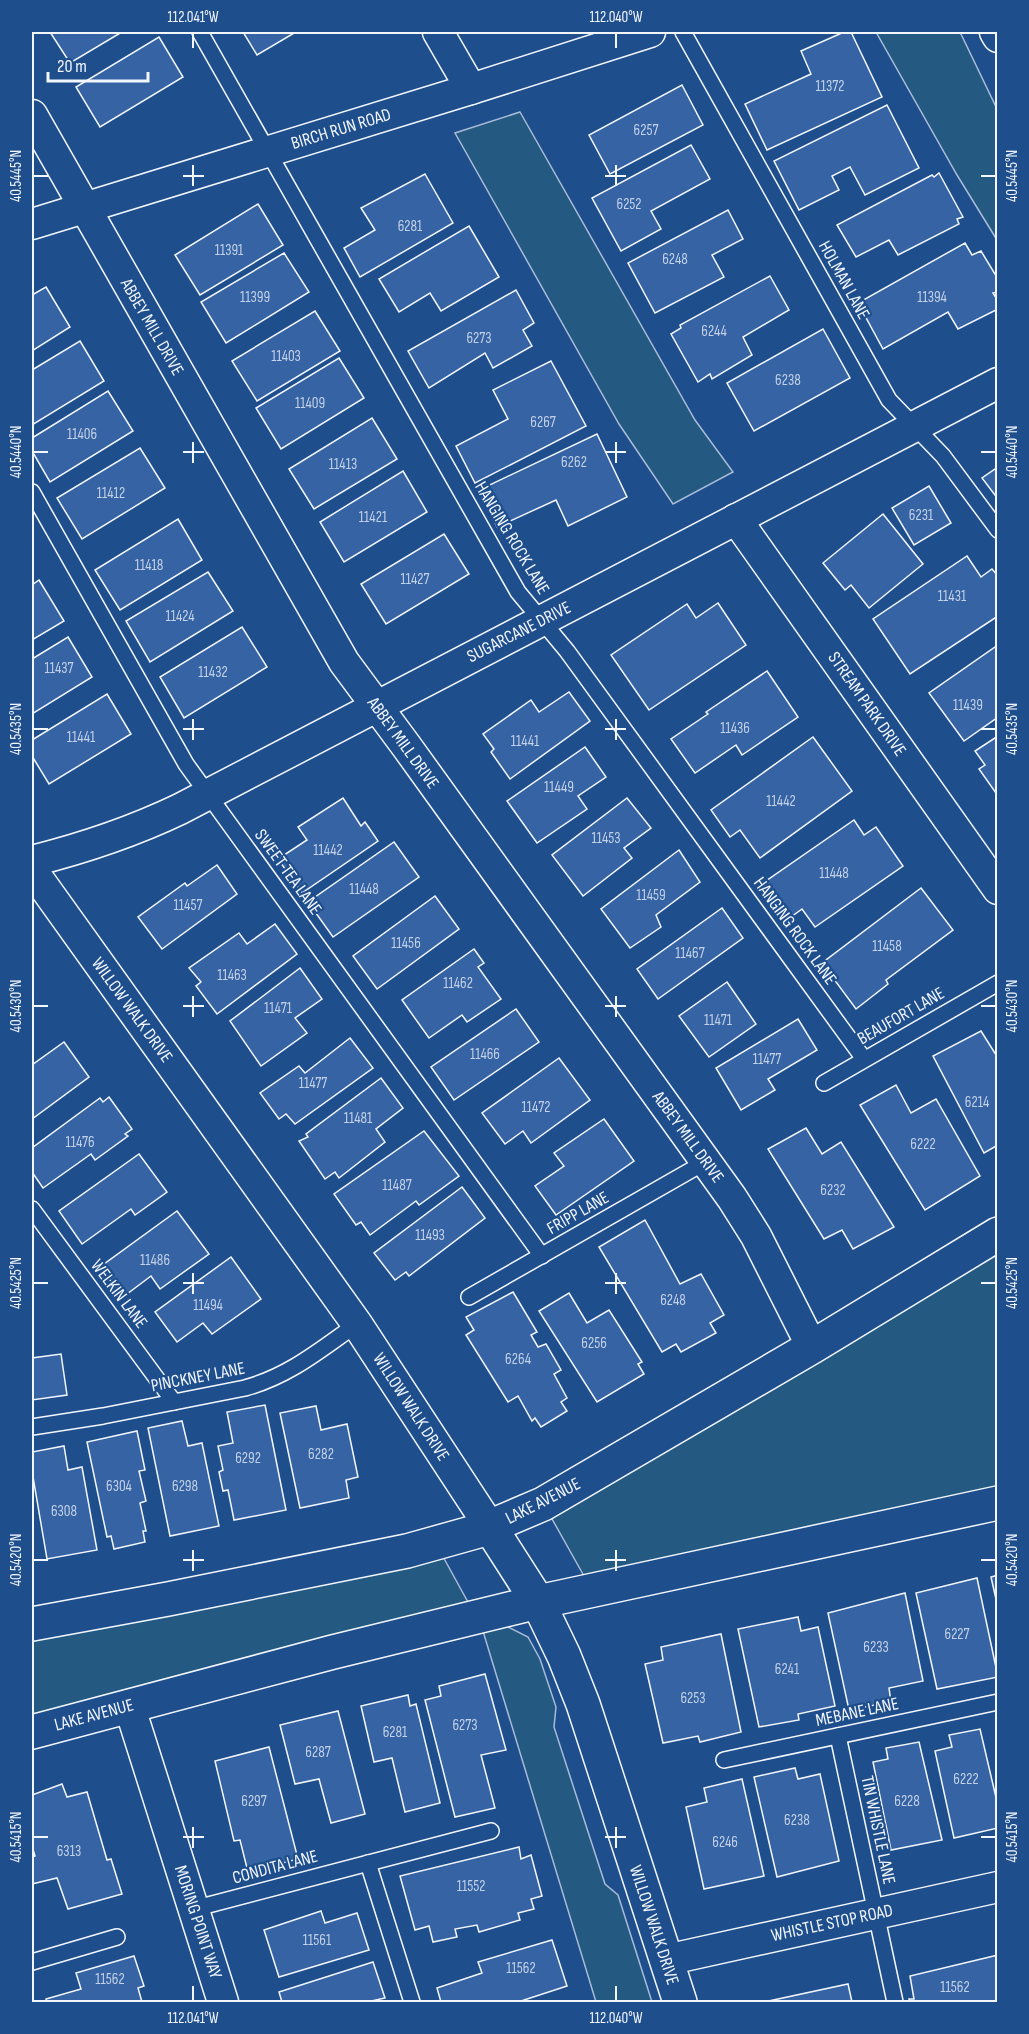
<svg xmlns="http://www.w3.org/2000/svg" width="1029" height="2034" viewBox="0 0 1029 2034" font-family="'Sofia Sans Condensed',sans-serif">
<rect width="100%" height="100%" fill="#1f4e8c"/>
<g fill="#245a82" stroke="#a8bbd7" stroke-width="1.5">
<polygon points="876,32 960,32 997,109 997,240 957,175"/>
<polygon points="520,112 695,420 733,472 673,504 619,424 455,133"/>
<polygon points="997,1246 997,1488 584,1576 547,1510"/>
<polygon points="441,1553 469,1604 152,1683 32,1716 32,1633"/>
<polygon points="508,1627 528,1637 540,1659 556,1707 554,1727 605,1884 618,1895 652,2002 596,2002 482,1628"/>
</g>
<g fill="#3563a3" stroke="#f2f6ff" stroke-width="1.5">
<polygon points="50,32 122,32 70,63"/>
<polygon points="243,32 296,32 257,55"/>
<polygon points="844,32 851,32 882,97 767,150 745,104 811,74 801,51"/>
<polygon points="159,37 183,77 100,127 76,87"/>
<polygon points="682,85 703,125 610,174 589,135"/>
<polygon points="887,105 919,168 865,195 850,167 832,176 839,190 799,210 774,161"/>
<polygon points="691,145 710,179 651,211 661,229 621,251 592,198"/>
<polygon points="939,173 963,217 957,219 959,224 898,255 889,240 856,257 837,225 932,175 934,177"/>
<polygon points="425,174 453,223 360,277 344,248 375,230 361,208"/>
<polygon points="258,204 283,245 200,295 175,255"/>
<polygon points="728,210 743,239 712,255 724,277 655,313 628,263"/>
<polygon points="469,226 499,277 441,311 430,293 399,312 379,279"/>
<polygon points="965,243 972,255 981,251 998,279 998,292 993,293 998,301 998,309 958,329 948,312 883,349 858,303"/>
<polygon points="284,253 309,292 226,343 201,302"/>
<polygon points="770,276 789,310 743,337 752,355 712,379 710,374 698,382 671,334 681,328 680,325"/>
<polygon points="46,287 70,327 32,351 32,295"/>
<polygon points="516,290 534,323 523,330 532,346 493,368 485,353 429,388 408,351"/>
<polygon points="315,311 340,351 257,401 232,361"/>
<polygon points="823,329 850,378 754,431 727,383"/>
<polygon points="80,341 104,381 32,425 32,370"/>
<polygon points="339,358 364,398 281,449 256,408"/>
<polygon points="551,361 586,426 475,483 456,446 508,419 493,390"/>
<polygon points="108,391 133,431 50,482 32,451 32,438"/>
<polygon points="372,418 397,459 314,509 289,469"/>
<polygon points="597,434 627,497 568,526 556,500 497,527 479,490"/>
<polygon points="140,448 165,488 82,539 57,498"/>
<polygon points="998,467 998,499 982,478"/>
<polygon points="403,471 427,512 344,562 320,522"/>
<polygon points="929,486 951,523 914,545 892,508"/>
<polygon points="883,514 923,564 869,608 851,585 845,590 823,563"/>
<polygon points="178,519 202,560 120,610 95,570"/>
<polygon points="444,534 469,574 386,624 361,584"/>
<polygon points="967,556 981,577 992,569 998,576 998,616 910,674 873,619"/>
<polygon points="208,572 233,611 150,662 126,621"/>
<polygon points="39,580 64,621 32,640 32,585"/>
<polygon points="718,603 746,645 649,710 611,655 687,604 696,618"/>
<polygon points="242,627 267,667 184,718 160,677"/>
<polygon points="68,637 92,677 32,714 32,659"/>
<polygon points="998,645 998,717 964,741 929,693"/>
<polygon points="767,671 798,717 742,755 736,745 695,773 671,739 708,714 706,712"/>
<polygon points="569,692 590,721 510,779 491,752 494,749 483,734 531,700 539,712"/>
<polygon points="107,694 131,734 49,784 32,756 32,740"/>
<polygon points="998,736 998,796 979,769 985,765 975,751"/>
<polygon points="813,737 852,791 760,858 740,830 730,837 711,810"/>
<polygon points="585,747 606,777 578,796 587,809 537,843 507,801"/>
<polygon points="343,798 361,826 365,822 378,841 302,893 278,859 307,840 298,827"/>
<polygon points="627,798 651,828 624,848 632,858 583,896 552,855"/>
<polygon points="854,820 864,835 876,827 903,866 815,927 802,909 791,917 766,881"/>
<polygon points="394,842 419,877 333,937 308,902"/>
<polygon points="679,850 700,882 656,915 661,927 630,948 601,909"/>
<polygon points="217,865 237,894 162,949 138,917 185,883 187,886"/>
<polygon points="921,888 953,930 886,980 888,984 856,1009 822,963"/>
<polygon points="435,896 459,929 377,989 353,956"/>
<polygon points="722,908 743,938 658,999 637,969"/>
<polygon points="275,924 297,954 217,1014 196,986 201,982 189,968 239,933 247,944"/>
<polygon points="474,949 484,963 478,967 501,999 467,1022 462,1015 429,1038 402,1000"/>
<polygon points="300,968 322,999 295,1018 307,1033 261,1066 230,1021"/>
<polygon points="727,982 756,1024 709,1057 679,1016"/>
<polygon points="516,1009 539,1042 454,1100 431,1067"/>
<polygon points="798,1019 817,1050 768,1079 775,1090 741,1110 716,1068"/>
<polygon points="981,1031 998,1058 998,1145 984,1153 933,1056"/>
<polygon points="350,1038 373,1068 295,1124 286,1114 279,1119 260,1093 299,1066 305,1073"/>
<polygon points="64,1042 89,1077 32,1119 32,1065"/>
<polygon points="559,1058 590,1100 531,1143 523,1131 505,1144 482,1113"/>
<polygon points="381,1078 403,1108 376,1129 385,1142 339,1178 335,1172 325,1179 299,1141 308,1137 306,1134"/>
<polygon points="896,1085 911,1113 936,1099 980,1176 925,1210 860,1105"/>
<polygon points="109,1097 132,1129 125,1134 128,1136 95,1160 91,1154 43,1188 32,1172 32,1148 100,1098 103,1102"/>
<polygon points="604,1119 634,1161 556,1215 535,1186 564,1166 554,1153"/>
<polygon points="806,1128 822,1154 841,1142 894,1227 853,1249 842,1230 824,1239 768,1149"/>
<polygon points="424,1131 459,1176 419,1205 416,1201 370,1235 361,1222 356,1225 334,1194"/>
<polygon points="139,1154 167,1192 135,1215 131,1209 82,1244 59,1211"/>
<polygon points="462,1187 485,1218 409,1276 406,1272 395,1280 374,1253"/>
<polygon points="177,1211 209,1254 160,1289 151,1276 123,1297 100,1267"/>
<polygon points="645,1220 680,1284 701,1274 724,1315 710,1323 716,1333 681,1352 676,1344 662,1352 599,1247"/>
<polygon points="231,1257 261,1299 212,1334 203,1323 177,1342 155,1312"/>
<polygon points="513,1292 537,1332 531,1335 538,1347 546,1344 561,1370 554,1374 567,1398 561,1402 567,1411 541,1427 535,1418 532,1421 518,1396 508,1402 466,1335 474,1330 466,1317"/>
<polygon points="569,1293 587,1323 609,1310 642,1362 638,1364 644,1374 597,1402 539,1311"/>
<polygon points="61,1354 67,1395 32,1400 32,1358"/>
<polygon points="265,1405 286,1510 234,1520 228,1490 223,1491 219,1472 223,1470 218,1446 233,1443 227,1412"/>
<polygon points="316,1406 321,1430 347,1424 358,1477 346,1480 349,1498 300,1508 280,1413"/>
<polygon points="182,1421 188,1446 202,1443 219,1526 170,1536 148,1428"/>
<polygon points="137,1431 145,1470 139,1471 146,1501 140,1503 146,1531 143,1531 145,1542 114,1549 111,1536 107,1537 87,1442"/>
<polygon points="64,1446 68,1470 82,1467 97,1550 47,1559 32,1471 32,1452"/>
<polygon points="998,1575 998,1608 991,1577"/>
<polygon points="977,1578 998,1677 937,1689 916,1593"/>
<polygon points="905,1593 923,1681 889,1688 891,1702 849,1710 828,1613"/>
<polygon points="798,1617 801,1631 818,1627 835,1706 798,1714 799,1720 759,1727 738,1629"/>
<polygon points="721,1634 741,1732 700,1742 698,1736 663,1743 645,1664 663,1660 661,1647"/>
<polygon points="485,1674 506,1750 481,1755 495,1808 455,1817 425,1700 441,1696 439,1686"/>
<polygon points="408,1695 410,1706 416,1704 440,1803 405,1812 392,1758 374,1762 361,1706"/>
<polygon points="338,1711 365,1814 331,1823 319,1779 295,1784 280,1725"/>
<polygon points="980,1729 998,1806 998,1828 954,1838 935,1751 952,1747 949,1735"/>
<polygon points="919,1742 942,1840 891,1850 873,1762 888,1759 886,1748"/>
<polygon points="269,1747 298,1859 248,1872 240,1840 234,1841 215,1761"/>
<polygon points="795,1768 798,1779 820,1774 839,1861 777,1877 754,1777"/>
<polygon points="742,1779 764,1876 704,1889 686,1807 707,1802 704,1788"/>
<polygon points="62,1784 67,1797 87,1792 107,1860 111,1859 122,1894 68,1909 57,1878 32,1884 32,1857 35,1856 32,1846 32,1795"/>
<polygon points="519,1847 521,1859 531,1855 542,1896 531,1899 534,1909 518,1913 520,1920 479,1932 477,1925 455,1929 457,1937 433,1942 429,1926 415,1930 400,1876"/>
<polygon points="321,1911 325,1923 357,1913 369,1950 279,1977 264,1930"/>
<polygon points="552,1940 567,1986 518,2002 441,2002 437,1988 482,1973 478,1962"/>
<polygon points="998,1955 998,2002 910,2002 909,1999 914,1999 910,1976"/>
<polygon points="134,1956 144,1986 138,1988 142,2002 47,2002 46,1999 81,1989 76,1973"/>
<polygon points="373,1962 385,1998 367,2002 282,2002 279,1992"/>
<polygon points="848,1984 852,2002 866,2002 764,2002"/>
</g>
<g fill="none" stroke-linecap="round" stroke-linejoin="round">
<defs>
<g id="service">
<polyline points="200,32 518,592 567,651 864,1059"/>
<polyline points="683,32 889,400 943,456 998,530"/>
<polyline points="32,492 186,764 542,1256"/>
<polyline points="824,1083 998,983"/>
<polyline points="32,1209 174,1402"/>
<polyline points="469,1297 707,1161"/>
<path d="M32,1427L103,1416L245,1388C289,1376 320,1350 357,1324"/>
<polyline points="838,1736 895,2002"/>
<polyline points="724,1760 998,1702"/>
<polyline points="368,1863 412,2002"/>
<polyline points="193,1909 491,1831"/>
<polyline points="32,1962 117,1937"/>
</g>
<g id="minor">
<polyline points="438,32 471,89"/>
<polyline points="995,32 998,37"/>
<polyline points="32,115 344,662 407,747 732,1198 756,1236 812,1347"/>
<polyline points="32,224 471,89 650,32"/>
<polyline points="736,519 998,889"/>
<path d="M32,861C84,848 132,832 180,809L998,383"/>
<polyline points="32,870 357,1324 490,1527"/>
<polyline points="129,1705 223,2002"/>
<polyline points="666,1960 998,1887"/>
</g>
<g id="tertiary">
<polyline points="490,1527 538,1602 564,1656 583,1704 680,2002"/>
<polyline points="32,1624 168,1599 407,1551 482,1530 543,1504 812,1347 998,1234"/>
<polyline points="32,1732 333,1652 538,1602 998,1503"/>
</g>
</defs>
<use href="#service" stroke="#f2f6ff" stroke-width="18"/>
<use href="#minor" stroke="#f2f6ff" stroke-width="33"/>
<use href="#tertiary" stroke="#f2f6ff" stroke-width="36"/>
<use href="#service" stroke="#1f4e8c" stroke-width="15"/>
<use href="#minor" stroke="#1f4e8c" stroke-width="30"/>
<use href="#tertiary" stroke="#1f4e8c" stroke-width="33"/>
</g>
<path fill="none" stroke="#f2f6ff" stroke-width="2" d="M193,33V48M616,33V48M193,165V186M616,165V186M33,176H48M183,176H204M605,176H626M981,176H996M193,442V463M616,442V463M33,452H48M183,452H204M605,452H626M981,452H996M193,719V740M616,719V740M33,729H48M183,729H204M605,729H626M981,729H996M193,996V1017M616,996V1017M33,1006H48M183,1006H204M605,1006H626M981,1006H996M193,1273V1294M616,1273V1294M33,1283H48M183,1283H204M605,1283H626M981,1283H996M193,1550V1571M616,1550V1571M33,1560H48M183,1560H204M605,1560H626M981,1560H996M193,1827V1848M616,1827V1848M33,1837H48M183,1837H204M605,1837H626M981,1837H996M193,1986V2001M616,1986V2001"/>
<g text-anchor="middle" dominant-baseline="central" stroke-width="4.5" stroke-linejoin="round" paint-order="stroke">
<g font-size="15" fill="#c3d1e8">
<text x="830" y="86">11372</text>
<text x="646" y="130">6257</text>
<text x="629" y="204">6252</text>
<text x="410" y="226">6281</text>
<text x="229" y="250">11391</text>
<text x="675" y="259">6248</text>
<text x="255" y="297">11399</text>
<text x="932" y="297">11394</text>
<text x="714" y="331">6244</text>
<text x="479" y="338">6273</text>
<text x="286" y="356">11403</text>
<text x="788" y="380">6238</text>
<text x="310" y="403">11409</text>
<text x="543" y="422">6267</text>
<text x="82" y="434">11406</text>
<text x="574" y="462">6262</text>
<text x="343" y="464">11413</text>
<text x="111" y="493">11412</text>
<text x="921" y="515">6231</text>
<text x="373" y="517">11421</text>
<text x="149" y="565">11418</text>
<text x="415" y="579">11427</text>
<text x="952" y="596">11431</text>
<text x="180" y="616">11424</text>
<text x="59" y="668">11437</text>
<text x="213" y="672">11432</text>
<text x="968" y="705">11439</text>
<text x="735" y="728">11436</text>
<text x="81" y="737">11441</text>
<text x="525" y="741">11441</text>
<text x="559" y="787">11449</text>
<text x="781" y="801">11442</text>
<text x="606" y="838">11453</text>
<text x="328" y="850">11442</text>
<text x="834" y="873">11448</text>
<text x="364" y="889">11448</text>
<text x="651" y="895">11459</text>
<text x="188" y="905">11457</text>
<text x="406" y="943">11456</text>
<text x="887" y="946">11458</text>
<text x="690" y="953">11467</text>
<text x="232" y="975">11463</text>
<text x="458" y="983">11462</text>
<text x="278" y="1008">11471</text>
<text x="718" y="1020">11471</text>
<text x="485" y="1054">11466</text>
<text x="767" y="1059">11477</text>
<text x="313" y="1083">11477</text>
<text x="977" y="1102">6214</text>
<text x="536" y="1107">11472</text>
<text x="358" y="1118">11481</text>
<text x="80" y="1142">11476</text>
<text x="923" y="1144">6222</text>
<text x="397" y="1185">11487</text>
<text x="833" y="1190">6232</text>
<text x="430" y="1235">11493</text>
<text x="155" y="1260">11486</text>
<text x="673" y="1300">6248</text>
<text x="208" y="1305">11494</text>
<text x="594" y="1343">6256</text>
<text x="518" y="1359">6264</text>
<text x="321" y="1454">6282</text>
<text x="248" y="1458">6292</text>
<text x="119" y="1486">6304</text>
<text x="185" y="1486">6298</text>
<text x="64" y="1511">6308</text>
<text x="957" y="1634">6227</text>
<text x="876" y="1647">6233</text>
<text x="787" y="1669">6241</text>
<text x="693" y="1698">6253</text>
<text x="465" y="1725">6273</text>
<text x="395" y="1732">6281</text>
<text x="318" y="1752">6287</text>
<text x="966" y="1779">6222</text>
<text x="254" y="1801">6297</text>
<text x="907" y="1801">6228</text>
<text x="797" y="1820">6238</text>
<text x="725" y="1842">6246</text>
<text x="69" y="1851">6313</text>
<text x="471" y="1886">11552</text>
<text x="317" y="1940">11561</text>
<text x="521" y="1968">11562</text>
<text x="110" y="1979">11562</text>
<text x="955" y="1987">11562</text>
</g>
<g font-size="18" fill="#f2f6ff" stroke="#1f4e8c">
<text transform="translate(341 129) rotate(-17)">BIRCH RUN ROAD</text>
<text transform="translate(844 280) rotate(61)">HOLMAN LANE</text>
<text transform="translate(152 327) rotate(60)">ABBEY MILL DRIVE</text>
<text transform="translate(512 538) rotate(59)">HANGING ROCK LANE</text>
<text transform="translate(519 632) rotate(-27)">SUGARCANE DRIVE</text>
<text transform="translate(867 704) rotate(55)">STREAM PARK DRIVE</text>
<text transform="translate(403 743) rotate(54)">ABBEY MILL DRIVE</text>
<text transform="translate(288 872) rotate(54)">SWEET TEA LANE</text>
<text transform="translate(795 931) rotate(54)">HANGING ROCK LANE</text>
<text transform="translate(132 1010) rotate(54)">WILLOW WALK DRIVE</text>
<text transform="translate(901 1016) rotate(-30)">BEAUFORT LANE</text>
<text transform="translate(688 1137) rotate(54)">ABBEY MILL DRIVE</text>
<text transform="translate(578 1213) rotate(-30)">FRIPP LANE</text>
<text transform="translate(119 1294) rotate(53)">WELKIN LANE</text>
<text transform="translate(198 1377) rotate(-11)">PINCKNEY LANE</text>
<text transform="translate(411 1407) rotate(57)">WILLOW WALK DRIVE</text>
<text transform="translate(543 1501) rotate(-27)">LAKE AVENUE</text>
<text transform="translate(857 1712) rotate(-12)">MEBANE LANE</text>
<text transform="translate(94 1715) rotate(-15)">LAKE AVENUE</text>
<text transform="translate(878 1830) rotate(78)">TIN WHISTLE LANE</text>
<text transform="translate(275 1867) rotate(-15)">CONDITA LANE</text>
<text transform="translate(198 1922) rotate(72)">MORING POINT WAY</text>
<text transform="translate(832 1923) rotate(-12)">WHISTLE STOP ROAD</text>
<text transform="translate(654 1925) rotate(72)">WILLOW WALK DRIVE</text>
</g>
</g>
<rect width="1029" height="2034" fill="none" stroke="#1f4e8c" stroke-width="66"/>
<path d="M48 72v9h100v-9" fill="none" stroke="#f2f6ff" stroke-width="3"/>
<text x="57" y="72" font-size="18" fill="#f2f6ff" stroke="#1f4e8c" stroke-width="4.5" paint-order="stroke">20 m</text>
<rect x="33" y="33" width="963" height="1968" fill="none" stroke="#f2f6ff" stroke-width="2"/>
<g font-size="15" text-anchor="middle" fill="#f2f6ff">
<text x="193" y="22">112.041°W</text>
<text x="616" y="22">112.040°W</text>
<text transform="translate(16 176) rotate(-90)" y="5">40.5445°N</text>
<text transform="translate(1012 176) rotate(-90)" y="5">40.5445°N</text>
<text transform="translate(16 452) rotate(-90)" y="5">40.5440°N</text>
<text transform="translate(1012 452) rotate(-90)" y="5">40.5440°N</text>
<text transform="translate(16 729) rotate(-90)" y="5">40.5435°N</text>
<text transform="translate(1012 729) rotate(-90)" y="5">40.5435°N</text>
<text transform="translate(16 1006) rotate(-90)" y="5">40.5430°N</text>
<text transform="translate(1012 1006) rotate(-90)" y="5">40.5430°N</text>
<text transform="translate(16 1283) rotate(-90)" y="5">40.5425°N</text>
<text transform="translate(1012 1283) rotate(-90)" y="5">40.5425°N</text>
<text transform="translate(16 1560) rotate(-90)" y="5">40.5420°N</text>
<text transform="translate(1012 1560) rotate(-90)" y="5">40.5420°N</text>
<text transform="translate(16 1837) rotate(-90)" y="5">40.5415°N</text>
<text transform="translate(1012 1837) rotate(-90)" y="5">40.5415°N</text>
<text x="193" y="2023">112.041°W</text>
<text x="616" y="2023">112.040°W</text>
</g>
</svg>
